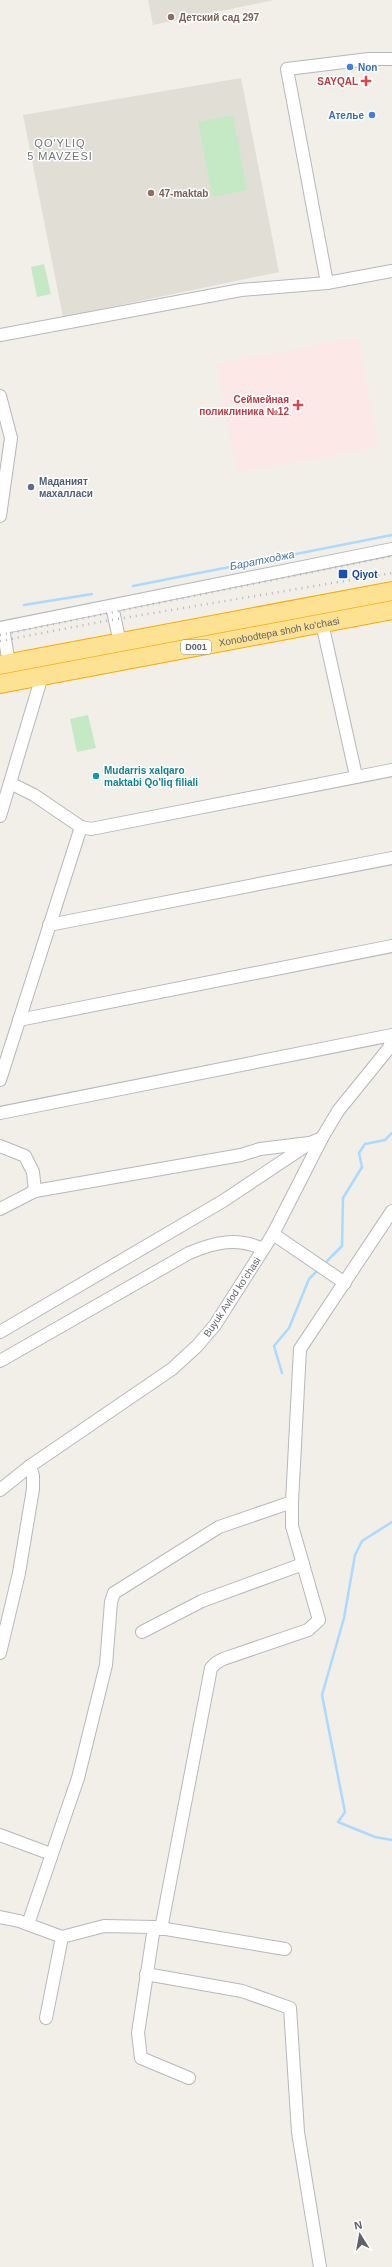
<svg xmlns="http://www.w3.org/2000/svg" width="392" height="2267" viewBox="0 0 392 2267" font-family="Helvetica,sans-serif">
<rect width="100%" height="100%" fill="#f1efe8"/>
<g fill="#e1ded6">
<polygon points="148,0 274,0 153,25"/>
<polygon points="241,78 279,272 63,317 23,115"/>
</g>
<polygon fill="#fce8e6" points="358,338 378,447 237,472 217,364"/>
<g fill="#c5e8c5">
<polygon points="233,115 247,190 212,197 198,122"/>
<polygon points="44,264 51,294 37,297 31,267"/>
<polygon points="88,715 96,748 77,752 70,719"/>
</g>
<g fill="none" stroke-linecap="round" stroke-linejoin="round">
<g stroke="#aadaff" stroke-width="2.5">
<polyline points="133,586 392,535"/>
<polyline points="24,605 92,594"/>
<polyline points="324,1264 342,1246 343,1198 362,1167 359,1153 365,1144 385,1140 392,1133"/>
<polyline points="282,1373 274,1346 289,1328 309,1279 319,1269"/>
<polyline points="392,1522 362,1541 355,1555 344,1618 322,1695 345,1812 338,1822 375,1837 392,1840"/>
</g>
<defs>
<g id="minor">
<polyline points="327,283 287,69 369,59 392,59"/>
<polyline points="0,335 241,290 327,283 392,271"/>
<polyline points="0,396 11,438 0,516"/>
<polyline points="112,606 120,643"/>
<polyline points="322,623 356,776"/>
<polyline points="0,628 392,549"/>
<polyline points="3,628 9,663"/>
<polyline points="10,783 34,795 81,827 91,829 392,770"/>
<polyline points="0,816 42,676"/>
<polyline points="49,925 392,858"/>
<polyline points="19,1020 392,946"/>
<polyline points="0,1080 81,827"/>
<polyline points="0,1113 392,1035"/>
<polyline points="0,1146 25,1156 33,1172 35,1191"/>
<polyline points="0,1209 35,1191 241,1155 260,1149 309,1143"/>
<polyline points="273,1234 345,1283"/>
<polyline points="0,1332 223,1201 310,1143 322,1138"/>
<path d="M0,1361L189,1253C215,1242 237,1237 263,1249"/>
<polyline points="0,1490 30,1466 172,1369 197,1346 215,1325 273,1234 322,1138 338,1111 389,1048 392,1038"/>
<polyline points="142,1632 202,1601 303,1564"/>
<polyline points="0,1653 19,1573 33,1489 33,1476 30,1466"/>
<polyline points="0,1835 51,1854"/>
<polyline points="0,1917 19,1921 62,1937 104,1926 154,1927"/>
<polyline points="28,1924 78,1778 106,1665 111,1602 114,1593 219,1527 292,1502 300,1349 392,1211"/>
<polyline points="161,1929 211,1668 216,1663 223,1659 308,1630 319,1620 292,1526 292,1502"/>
<polyline points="146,1974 242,1991 290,2008 298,2132 320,2267"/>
<polyline points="46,2018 62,1937"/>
<polyline points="189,2078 141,2058 138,2033 154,1927 285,1949"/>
</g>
<g id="highway">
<polyline points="0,665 392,591"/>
<path id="s1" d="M0,684L392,610"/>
</g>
</defs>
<use href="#minor" stroke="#b5b8bc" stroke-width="14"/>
<use href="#highway" stroke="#f9ab00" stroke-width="20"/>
<use href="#minor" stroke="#fff" stroke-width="12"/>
<use href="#highway" stroke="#fde293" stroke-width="18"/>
<g stroke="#b6b7b8" stroke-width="2.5" stroke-dasharray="1 5" stroke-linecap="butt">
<polyline points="0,635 392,556"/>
<polyline points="0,641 100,622 392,573"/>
</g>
</g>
<g fill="#8d6e63" stroke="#fff" stroke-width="1.5">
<circle cx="171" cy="17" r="4"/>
<circle cx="151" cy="193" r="4"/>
</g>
<g fill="#3f7fe0" stroke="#fff" stroke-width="1.5">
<circle cx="350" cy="67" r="4"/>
<circle cx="372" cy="115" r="4"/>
</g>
<g fill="#e0444e" stroke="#fff" stroke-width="1.5">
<path d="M364 75h4v4h4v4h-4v4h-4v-4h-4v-4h4z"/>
<path d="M296 399h4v4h4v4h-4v4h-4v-4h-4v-4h4z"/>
</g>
<circle fill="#5c6f8a" stroke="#fff" stroke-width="1.5" cx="31" cy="487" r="4"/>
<rect fill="#1a4fb4" stroke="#fff" stroke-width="1.5" x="338" y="569" width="10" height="10" rx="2"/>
<circle fill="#0f9aa8" stroke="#fff" stroke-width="1.5" cx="96" cy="776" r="4"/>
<g text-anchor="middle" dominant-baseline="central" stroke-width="3" stroke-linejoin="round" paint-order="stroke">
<rect fill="#fff" stroke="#8f9295" stroke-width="1" x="181" y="640" width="30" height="14" rx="3"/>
<g font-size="9" font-weight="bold" fill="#5f6368">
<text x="196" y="647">D001</text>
</g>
<g font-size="10" font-weight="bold" fill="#785e54" stroke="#fff" text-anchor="start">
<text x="179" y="17">Детский сад 297</text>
<text x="159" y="193">47-maktab</text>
</g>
<g font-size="10" font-weight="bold" fill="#366cbe" stroke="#fff" text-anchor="start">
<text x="358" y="67">Non</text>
<text x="364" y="115" text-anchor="end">Ателье</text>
</g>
<g font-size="10" font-weight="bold" fill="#be3a42" stroke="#fff" text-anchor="end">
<text x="358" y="81">SAYQAL</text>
<text x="289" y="399">Сеймейная<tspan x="289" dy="12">поликлиника №12</tspan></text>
</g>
<g font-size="10" font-weight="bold" fill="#4e5e75" stroke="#fff" text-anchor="start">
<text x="39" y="481">Маданият<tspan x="39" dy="12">махалласи</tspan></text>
</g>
<g font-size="10" font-weight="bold" fill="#164399" stroke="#fff" text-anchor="start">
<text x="352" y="574">Qiyot</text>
</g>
<g font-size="10" fill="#5f6368" stroke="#fff">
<text stroke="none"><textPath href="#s1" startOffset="284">Xonobodtepa shoh ko'chasi</textPath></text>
<text transform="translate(232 1297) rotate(-56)">Buyuk Avlod koʻchasi</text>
</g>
<g font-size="10" font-weight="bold" fill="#0d838f" stroke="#fff" text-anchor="start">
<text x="104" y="770">Mudarris xalqaro<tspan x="104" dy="12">maktabi Qo'liq filiali</tspan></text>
</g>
<g font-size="11" letter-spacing="1" fill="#70757a" stroke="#fff">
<text x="60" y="143">QO'YLIQ<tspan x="60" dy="13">5 MAVZESI</tspan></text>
</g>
<g font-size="11" font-style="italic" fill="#4174aa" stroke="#fff">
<text transform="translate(262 560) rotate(-11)">Баратходжа</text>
</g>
</g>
<g transform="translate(360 2235) rotate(349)" stroke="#ffffff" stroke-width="3" paint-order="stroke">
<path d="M0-3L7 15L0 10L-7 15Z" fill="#5f6368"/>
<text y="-6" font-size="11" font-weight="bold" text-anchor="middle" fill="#5f6368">N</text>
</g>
</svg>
